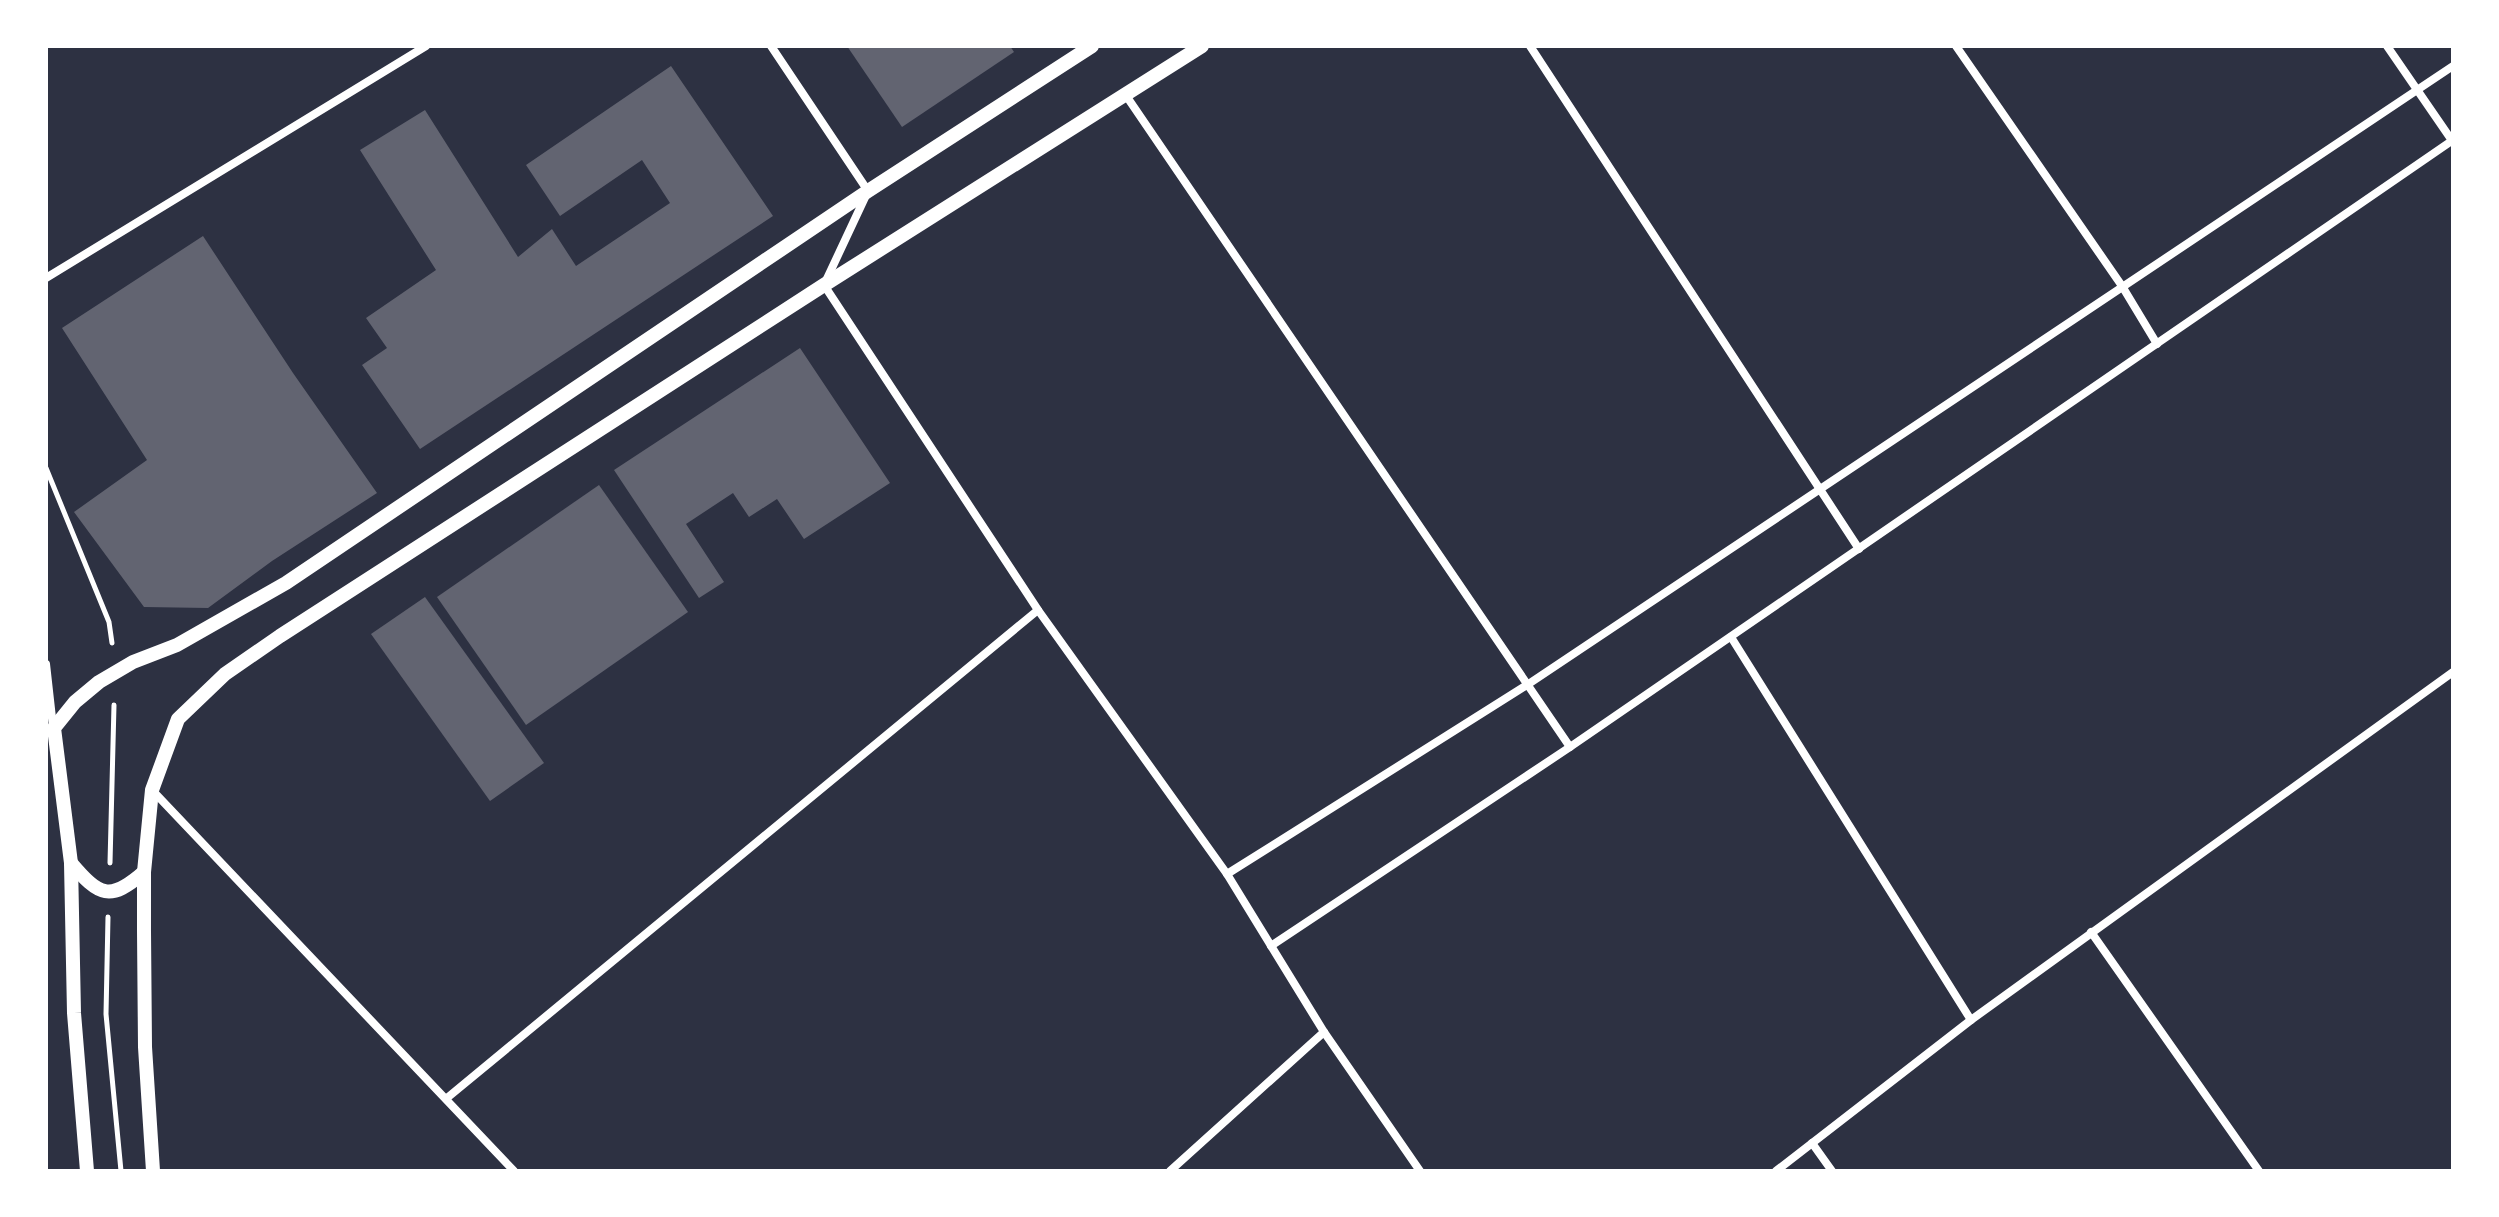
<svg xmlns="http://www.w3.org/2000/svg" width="2499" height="1217" viewBox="0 0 2499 1217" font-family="'Varela Round',sans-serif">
<rect width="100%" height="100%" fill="#2d3142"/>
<g fill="#626471">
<polygon points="847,46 1010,46 1014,52 902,127"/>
<polygon points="671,66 773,216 420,449 362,365 387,348 366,318 436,270 360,150 425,110 518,257 552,229 576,266 670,203 642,160 560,216 526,165"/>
<polygon points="203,236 293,373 377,493 272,561 208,608 144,607 74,512 147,460 62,328"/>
<polygon points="800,348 890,483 804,539 777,499 749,517 733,493 686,524 724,582 699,598 614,470"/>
<polygon points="599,485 688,612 526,725 437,597"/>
<polygon points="425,597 544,763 490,801 371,634"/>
</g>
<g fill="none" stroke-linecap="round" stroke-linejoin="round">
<g stroke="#fff" stroke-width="5">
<polyline points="46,468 109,622 112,643"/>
<polyline points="110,863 114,705"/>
<polyline points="108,917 106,1014 121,1171"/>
</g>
<g stroke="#fff" stroke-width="8">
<polyline points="771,46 868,191 824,285 1038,610 1227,874 1324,1032 1420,1171"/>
<polyline points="1530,46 1859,549"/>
<polyline points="1956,46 2122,286 2157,344"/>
<polyline points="2387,46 2453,142"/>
<polyline points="1125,94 1570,747"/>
<polyline points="46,278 426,46"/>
<polyline points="1731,637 1971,1020"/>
<polyline points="46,664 53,727"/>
<polyline points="152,790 514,1171"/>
<polyline points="1227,874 1527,685 2453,66"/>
<polyline points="2091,932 2259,1171"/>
<polyline points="1271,946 1570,747 2453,140"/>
<polyline points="447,1098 1038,610"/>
<polyline points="1812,1143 1832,1171"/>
<polyline points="1170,1171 1324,1032"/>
<polyline points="1776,1171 1971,1020 2453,672"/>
</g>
<g stroke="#fff" stroke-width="14">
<path d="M71,863C99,896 110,902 144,872"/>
<polyline points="87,1171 74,1013 71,863 54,728 75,702 99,682 133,662 177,645 286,583 868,191 1092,46"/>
<polyline points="153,1171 145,1047 144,931 144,872 152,790 178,719 225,674 280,636 824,285 1202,46"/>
</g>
</g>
<rect width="2499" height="1217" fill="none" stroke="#ffffff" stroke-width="96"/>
</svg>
